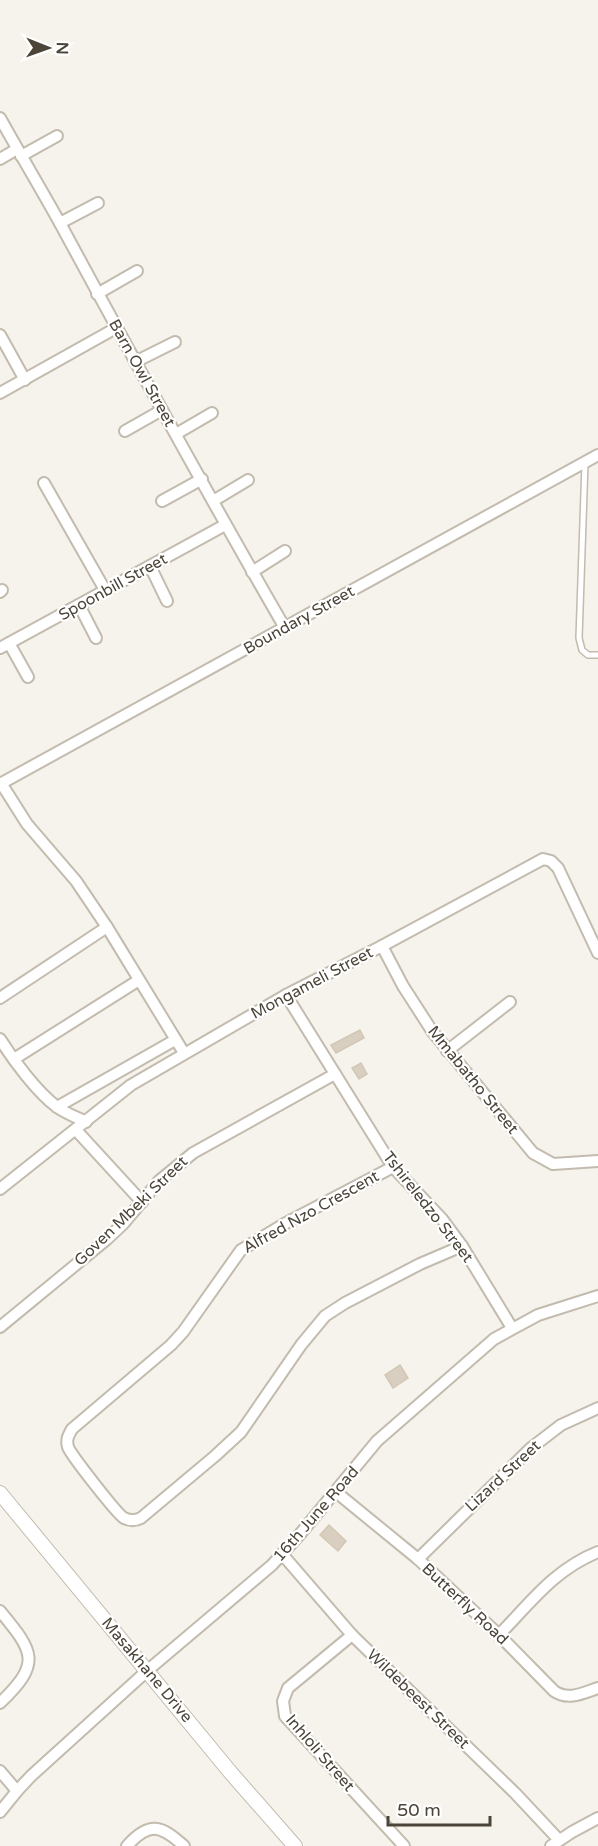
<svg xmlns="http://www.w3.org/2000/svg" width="598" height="1846" viewBox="0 0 598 1846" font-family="'Varela Round',sans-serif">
<rect width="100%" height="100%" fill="#f6f3ec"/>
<g fill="#d8cfc1" stroke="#d3c7b4" stroke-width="1.5">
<polygon points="360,1030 364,1038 336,1053 331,1045"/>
<polygon points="361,1063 367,1074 359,1079 352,1068"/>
<polygon points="400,1365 408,1378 393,1388 385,1375"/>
<polygon points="329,1525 346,1541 338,1551 320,1535"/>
</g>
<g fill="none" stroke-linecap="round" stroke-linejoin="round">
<defs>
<polyline id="service" points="585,463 579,638 582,650 588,655 598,655"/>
<g id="minor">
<path d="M0,118C20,154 41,189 61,225C134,360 208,495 285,628"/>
<polyline points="21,156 57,136"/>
<polyline points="0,159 17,149"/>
<polyline points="60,223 98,203"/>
<polyline points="97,294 137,271"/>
<polyline points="0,335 25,380"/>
<polyline points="135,362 175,342"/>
<polyline points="0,393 116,328"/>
<polyline points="125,431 162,410"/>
<polyline points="176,434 212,413"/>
<polyline points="44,483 105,590"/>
<polyline points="162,501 202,479"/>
<polyline points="213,501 248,480"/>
<polyline points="150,566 167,601"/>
<polyline points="252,572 285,551"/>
<polyline points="0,592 2,590"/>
<polyline points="79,605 96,638"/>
<polyline points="9,643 28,677"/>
<polyline points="0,648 225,525"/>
<polyline points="1,783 27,824 76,881 107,927 184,1053"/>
<polyline points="0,784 598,455"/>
<polyline points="382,946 403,986 432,1031 533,1153 553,1164 598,1161"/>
<polyline points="286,995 393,1167 442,1219 462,1246 512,1328"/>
<polyline points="0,998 107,927"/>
<path d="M0,1039C13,1060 37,1092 57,1107C65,1113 76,1117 86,1122"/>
<polyline points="447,1051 510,1002"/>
<polyline points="14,1059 139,980"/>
<polyline points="57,1107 175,1040"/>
<polyline points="76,1130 142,1202"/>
<path d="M393,1167L286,1223L241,1250L183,1332L171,1345L72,1429C68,1436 66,1440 68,1447C71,1455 117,1514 124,1518C130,1521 135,1521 141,1518L215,1456L241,1432L301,1345L325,1316L345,1303L420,1264L462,1246"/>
<polyline points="0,1189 131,1085 286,995 382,946 543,859 551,861 558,868 598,953"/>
<polyline points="0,1327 107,1239 123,1224 159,1181 193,1153 335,1074"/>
<path d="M336,1492L418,1559L499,1635L554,1691C568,1701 583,1693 598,1688"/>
<polyline points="282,1554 352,1635 515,1793 559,1840"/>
<polyline points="418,1559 531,1448 561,1425 598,1408"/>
<path d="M0,1611C34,1652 42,1663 0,1703"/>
<polyline points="352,1635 288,1688 283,1701 285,1716 404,1846"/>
<path d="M499,1635C531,1602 555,1569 598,1552"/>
<polyline points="0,1771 17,1791"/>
<polyline points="0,1812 17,1791 31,1776 148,1670 272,1565 301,1533 377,1441 494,1339 538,1315 598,1296"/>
<path d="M127,1846C149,1821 161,1825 184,1846"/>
<polyline points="551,1846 572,1832 598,1818"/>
</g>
<polyline id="tertiary" points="0,1493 231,1773 295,1846"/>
</defs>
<use href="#service" stroke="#c2bbae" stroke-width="8"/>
<use href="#minor" stroke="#c2bbae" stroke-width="14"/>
<use href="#tertiary" stroke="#c2bbae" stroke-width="16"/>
<use href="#service" stroke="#fff" stroke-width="5"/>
<use href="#minor" stroke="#fff" stroke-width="10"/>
<use href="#tertiary" stroke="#fff" stroke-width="14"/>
</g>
<g text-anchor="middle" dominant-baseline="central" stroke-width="4.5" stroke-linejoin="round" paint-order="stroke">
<g font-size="16" fill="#4b4439" stroke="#fff">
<text transform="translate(142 373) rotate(61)">Barn Owl Street</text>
<text transform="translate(113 587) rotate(-29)">Spoonbill Street</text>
<text transform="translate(299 620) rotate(-29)">Boundary Street</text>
<text transform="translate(312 983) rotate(-28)">Mongameli Street</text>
<text transform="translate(473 1080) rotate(51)">Mmabatho Street</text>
<text transform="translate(428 1207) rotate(52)">Tshireledzo Street</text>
<text transform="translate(131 1211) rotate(-44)">Goven Mbeki Street</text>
<text transform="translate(311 1212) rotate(-29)">Alfred Nzo Crescent</text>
<text transform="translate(503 1476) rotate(-43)">Lizard Street</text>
<text transform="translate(316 1514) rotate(-49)">16th June Road</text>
<text transform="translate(465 1604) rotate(43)">Butterfly Road</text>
<text transform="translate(147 1670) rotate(50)">Masakhane Drive</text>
<text transform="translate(418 1699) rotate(44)">Wildebeest Street</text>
<text transform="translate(320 1753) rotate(49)">Inhloli Street</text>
</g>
</g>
<g transform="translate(48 48) rotate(91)" stroke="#ffffff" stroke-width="4.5" paint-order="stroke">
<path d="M0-4.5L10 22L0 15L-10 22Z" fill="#4b4439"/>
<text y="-9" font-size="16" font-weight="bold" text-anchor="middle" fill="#4b4439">N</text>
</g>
<path d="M388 1816v9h102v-9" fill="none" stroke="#4b4439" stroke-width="3"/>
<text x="397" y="1816" font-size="18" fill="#4b4439" stroke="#ffffff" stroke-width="4.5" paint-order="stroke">50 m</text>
</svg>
